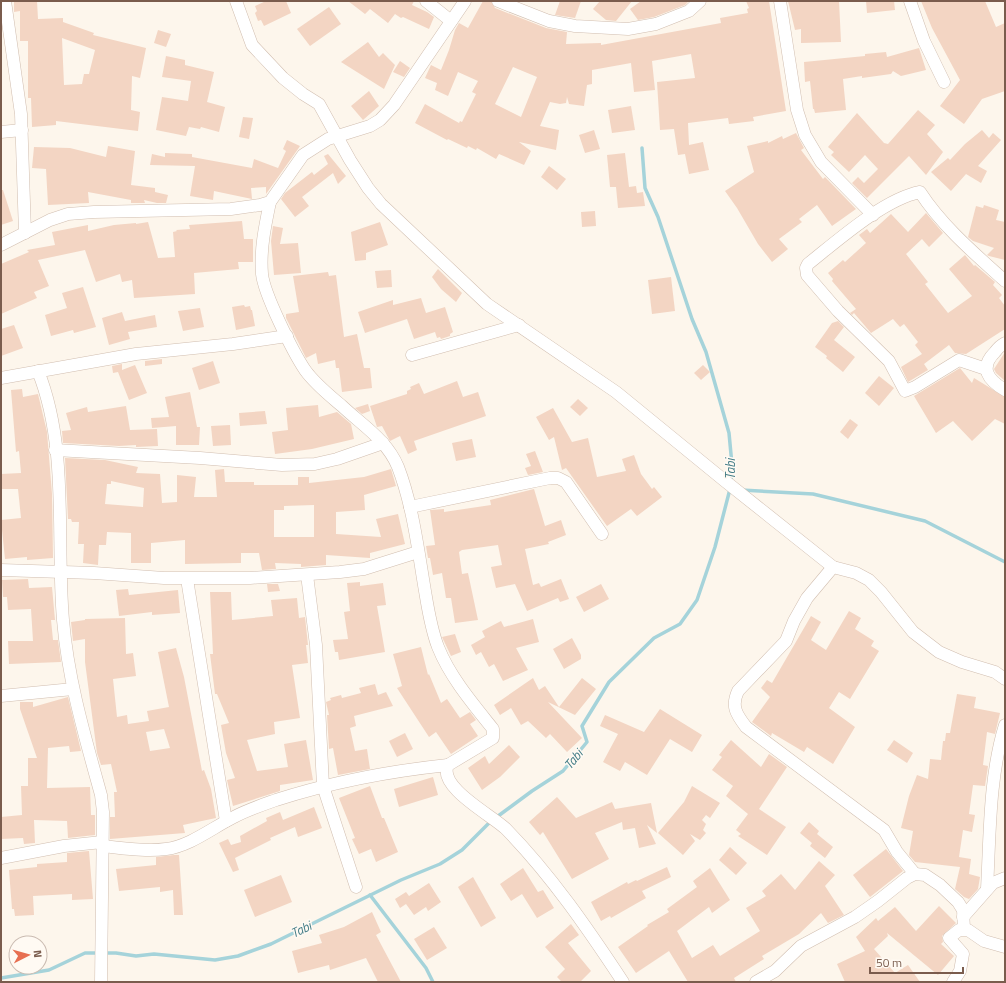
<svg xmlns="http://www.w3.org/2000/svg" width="1006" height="983" viewBox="0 0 1006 983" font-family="'Titillium Web',sans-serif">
<rect width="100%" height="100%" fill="#fdf6ec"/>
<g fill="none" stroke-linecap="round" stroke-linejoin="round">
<g stroke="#a5d3da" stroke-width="3.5">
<polyline points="642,148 645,188 658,217 692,319 706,352 729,433 732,465 731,483"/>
<polyline points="741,490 813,494 925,521 1005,562"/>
<polyline points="370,895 426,968 433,982"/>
<polyline points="1,978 49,970 85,953 116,953 136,956 154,954 215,960 238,956 271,944 401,880 440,864 462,850 490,822 532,791 563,771 587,742 582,726 609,682 654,638 680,624 697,600 715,547 730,489"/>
</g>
</g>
<g fill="#f3d5c3" fill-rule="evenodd">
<path d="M14,1H37L38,19L63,18V22L94,33L93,35L146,48L140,78L132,76L131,110L140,112L138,131L56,121V125L32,127L31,98H28V41H20V11L14,12ZM62,38L95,50L89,74H84L82,84L64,85Z"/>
<polygon points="266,1 286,1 291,13 264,26 261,20 258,21 255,13 257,11 255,6"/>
<polygon points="348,1 414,1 412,5 427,12 434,17 429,29 403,17 401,18 395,14 388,23 370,9 365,14"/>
<path d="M483,1H491L495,8L546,28L567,32L566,44L601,43V45L721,23L720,18L748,13L747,9L749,8L746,1H769L786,111L753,117L754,121L729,124L728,118L688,123L689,145L703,142L709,170L689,174L685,154L678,155L674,129L660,130L657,82L695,78L691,54L652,61L655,90L634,92L631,63L592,70V84L587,85L584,106L569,104L567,97L566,103L560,104L550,102L540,126L559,130L556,150L519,142L531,151L524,165L499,154L496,159L477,148L476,150L468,146L467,148L448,139L447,140L415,123L425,104L459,123L460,121L462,122L476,94L472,92L478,81L458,72L448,96L435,90L437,83L425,78L431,65L441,70L449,50L455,30L459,23L468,28ZM513,67L537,77L521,117L495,104Z"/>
<polygon points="560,1 581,1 575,18 555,15"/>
<polygon points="600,1 632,1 616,21 606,20 593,9"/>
<polygon points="641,1 689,1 685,5 654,17 638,20 630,9"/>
<polygon points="788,1 839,1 841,42 801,43 801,29 795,30"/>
<polygon points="866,1 894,1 895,10 867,13"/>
<polygon points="921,1 985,1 996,27 1005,23 1005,91 982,99 964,124 940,106 960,80 932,28"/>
<polygon points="329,7 341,24 310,46 297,29"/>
<polygon points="158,30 171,34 166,47 154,43"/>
<polygon points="368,42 379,57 383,53 395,65 384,89 341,62"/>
<polygon points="919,48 926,70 901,76 893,71 891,74 862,78 862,76 843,79 846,110 815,113 814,109 813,109 810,81 805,82 804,62 865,56 865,54 886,52 887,57"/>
<polygon points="166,56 185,60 185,65 214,72 207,102 225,107 219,132 201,127 200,129 189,127 186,136 156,130 162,97 188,101 191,81 162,77"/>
<polygon points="400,61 410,68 404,77 393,72"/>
<polygon points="369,91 379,106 363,120 351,106"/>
<polygon points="631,106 635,130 612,133 608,110"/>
<polygon points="918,110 935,125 927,134 943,152 926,175 909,156 867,198 852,183 858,177 864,183 878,169 865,155 849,172 831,155 834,152 828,147 857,113 884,143 888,144"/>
<polygon points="243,117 253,118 249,139 239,137"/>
<polygon points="594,130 600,149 585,153 579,135"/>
<polygon points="982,130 989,138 993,133 1001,140 978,166 987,171 981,183 966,174 951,191 931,172 948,158 950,160 965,144"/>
<polygon points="796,133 804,148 801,150 823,179 825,177 856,209 832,226 817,205 799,219 802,222 779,239 788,249 772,262 758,244 737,208 725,191 754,172 747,146 768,141 768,143 782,136 783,139"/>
<polygon points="287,140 300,146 298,149 266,194 266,187 251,188 252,199 214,191 213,200 190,196 195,166 150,165 152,154 165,157 165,153 192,154 192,157 252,168 254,159 278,168 286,151 283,149"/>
<polygon points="108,146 135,151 131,185 155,188 155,192 168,195 166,203 157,203 144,200 145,203 131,203 131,200 88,192 89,203 48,205 46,169 32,168 34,147 70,148 106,157"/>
<polygon points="625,153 629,187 636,186 637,193 643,192 645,206 618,208 616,187 610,187 607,155"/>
<polygon points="328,154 346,176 338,184 333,173 302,197 309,206 295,217 281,199 285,193 312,172 314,175 328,164 324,156"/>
<polygon points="549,166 566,179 557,190 541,177"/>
<polygon points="1,190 3,190 13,221 1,225"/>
<polygon points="984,205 999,210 996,220 1005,222 1005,260 989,256 987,255 994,248 973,241 968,237 976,206 983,208"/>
<polygon points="595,211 596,226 582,227 581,212"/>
<polygon points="926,213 943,233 929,247 922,239 906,254 928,282 925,284 948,313 972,296 949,269 965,255 974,266 975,265 995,282 993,285 1002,295 999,298 1005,306 1005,329 966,354 955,353 949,345 924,364 928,370 908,382 901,367 922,354 915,345 918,342 904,324 900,327 893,319 871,333 854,313 852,315 850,313 856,309 832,281 833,279 828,273 843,260 845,262 866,243 859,235 867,229 870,233 891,214 908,232"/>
<polygon points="242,221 244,239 253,239 253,262 238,262 239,269 194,273 195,294 134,298 132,280 122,282 120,274 96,282 85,250 38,260 49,286 34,292 37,298 1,314 1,264 29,252 27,250 55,245 52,232 88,225 88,231 114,225 136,223 136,224 148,222 158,258 175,257 173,232 177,231 176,230 190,229 189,225"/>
<polygon points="380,222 388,245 366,253 366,260 355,261 351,232"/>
<polygon points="273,226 283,228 280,244 298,243 301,273 274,275 271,241"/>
<polygon points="438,269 462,293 456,302 441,289 432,277"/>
<polygon points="391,270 392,287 377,288 375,271"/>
<polygon points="328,272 329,276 336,275 344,337 357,334 364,368 370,368 372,388 342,392 339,368 336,368 335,360 318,364 316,353 306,358 286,318 286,314 299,312 293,276"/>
<polygon points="671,277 675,311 652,314 648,280"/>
<polygon points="83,287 96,327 74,333 73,330 51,336 45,315 67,308 62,293"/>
<polygon points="421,298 426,313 445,307 453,332 450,334 450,336 441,339 440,337 437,338 435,332 414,339 407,319 365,333 358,312 393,300 393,305"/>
<polygon points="244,305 245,307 250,306 251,310 252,310 255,326 236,330 232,307"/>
<polygon points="200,308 204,327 183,331 178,311"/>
<polygon points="122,312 125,321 155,315 157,327 128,332 130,339 109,345 102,318"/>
<polygon points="838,321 844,327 834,340 855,357 843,372 826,358 827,356 815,347 832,323"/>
<polygon points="14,325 23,348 1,356 1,329"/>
<polygon points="1005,352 1005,381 996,373 994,369"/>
<polygon points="162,359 162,364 145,366 145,361"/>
<polygon points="213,361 220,383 199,390 192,368"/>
<polygon points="122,364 122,370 135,365 147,393 129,400 118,372 113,373 112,366"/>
<polygon points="703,365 710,372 701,380 694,373"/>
<polygon points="960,368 972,383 974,378 1005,397 1005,424 995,419 972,441 953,421 936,433 914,396"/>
<polygon points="879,376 894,388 879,406 865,393"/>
<polygon points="457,381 463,397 478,392 486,416 414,441 417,450 408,454 400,436 390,441 382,426 377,427 370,406 407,394 407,391 411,389 410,387 419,383 424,394"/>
<polygon points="22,389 23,397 38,394 47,432 52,494 53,558 27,560 27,557 5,559 1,520 21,518 18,489 1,489 1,474 21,473 19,451 16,452 11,390"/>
<polygon points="190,392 197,427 200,427 199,445 176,445 176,426 152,428 151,418 169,417 165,397"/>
<polygon points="578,399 588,408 580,416 570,407"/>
<polygon points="368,404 370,411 362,414 355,408"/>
<polygon points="318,405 319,417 337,412 351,424 354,439 312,449 275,454 272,432 288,430 286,408"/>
<polygon points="126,406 130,430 157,429 158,446 136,447 136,445 119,446 63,443 62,431 71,430 66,413 87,407 88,412"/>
<polygon points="553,408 572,442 588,438 597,477 626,471 622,459 634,455 641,474 652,489 654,487 662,497 637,516 631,509 607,526 566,468 562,470 554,437 549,440 536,417"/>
<polygon points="265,411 267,424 240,426 239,413"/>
<polygon points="850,419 858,425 848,439 840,432"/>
<polygon points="230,425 231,445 213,446 211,426"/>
<polygon points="472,439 476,457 456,461 452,443"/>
<polygon points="535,451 543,472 528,475 525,468 531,466 526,454"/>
<path d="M65,458L105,460L138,467L136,473L160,474L162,503L177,502V475L196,477L194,497H217L215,470L224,469L225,482H254V485H298V477H309V483L364,477L391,469L396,486L364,495L365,510L336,512V534L381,537L376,519L398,514L405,544L370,553V558L326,555V565L301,567V564L275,563L276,569L262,570L259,553H241V563L185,564V540L151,543V563H131V533L107,532L106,545H99L98,565L83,563L84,544H78L79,522H72L71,519H68ZM111,481L144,488L143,507L105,504L107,484H111ZM314,505V537H274V510H284V506Z"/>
<polygon points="534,489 545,526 561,520 566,535 548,542 549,544 525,549 533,585 539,583 541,587 561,579 569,599 560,602 558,598 527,611 515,584 496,588 491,567 502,565 498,545 462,550 459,552 462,574 468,573 478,620 455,623 451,598 446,598 442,573 433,575 430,558 428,558 426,546 435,545 430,510 444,509 444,512 491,505 490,500"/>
<polygon points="28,579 29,588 52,587 55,620 51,620 53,640 58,640 61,662 9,664 8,641 33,641 31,609 8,610 7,597 3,597 2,580"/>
<polygon points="360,582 360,586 383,583 386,605 377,606 385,652 339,660 338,652 335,652 333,640 348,639 344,612 350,611 347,583"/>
<polygon points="267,584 278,584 280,591 268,592"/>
<polygon points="601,584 609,599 584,612 576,597"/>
<polygon points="128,589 129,595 178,590 180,613 152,615 152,612 119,616 116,590"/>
<polygon points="210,592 231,592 232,620 273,616 271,600 297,598 299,618 305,617 308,645 306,645 308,663 292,665 300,718 274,722 275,734 247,740 257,771 288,767 284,744 306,740 313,780 280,785 280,791 233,806 227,780 235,778 226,753 221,725 229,723 217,694 215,694 210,654 213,654"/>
<polygon points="849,611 861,618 855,629 874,641 871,646 879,651 850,699 839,692 829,708 855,727 833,764 807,747 804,752 772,733 771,736 752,722 770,697 761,688 767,680 772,683 811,616 821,622 811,640 826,650"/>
<path d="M125,618L126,654L133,653L136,676L113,679L117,717L127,715L128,724L149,721L147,711L169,707L158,652L176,648L184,677L202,771L204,770L211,789L216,818L183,825L185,833L110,839V817H115L114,792H117L111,764L101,765L97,753L85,662V639L73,641L71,622L85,620V619ZM164,729L170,748L150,751L146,732Z"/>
<polygon points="533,619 539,642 516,648 528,670 503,681 494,664 489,667 481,652 476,655 471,645 485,637 482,631 501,621 504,627"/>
<polygon points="455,634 461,652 451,656 442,637"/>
<polygon points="572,638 581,655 581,659 564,669 553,649"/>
<polygon points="421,647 428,675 429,674 441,703 447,699 460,718 470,712 476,720 470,724 478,736 451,754 436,732 429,737 397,688 402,686 393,654"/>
<polygon points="533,678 539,690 545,686 559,707 582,678 596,689 575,715 548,702 582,738 567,752 550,734 546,738 528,721 521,725 511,708 500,715 494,705"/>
<polygon points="375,684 378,695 386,692 393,706 354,716 356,726 350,728 355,751 367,749 370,769 338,775 333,748 329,749 327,715 329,715 326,702 331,700 330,698 341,695 342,698 361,693 359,688"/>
<polygon points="957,694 976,697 974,708 1000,713 995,734 987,732 983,765 988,766 985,786 973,785 969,814 975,815 972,832 963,830 959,857 971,859 969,874 980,877 978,889 969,899 964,897 955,889 960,867 915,862 909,855 913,831 901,828 909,796 917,775 928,779 930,759 941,760 943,741 945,741 946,733 950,733"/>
<polygon points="68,697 81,751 70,752 69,746 48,748 47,788 90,787 91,815 95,815 95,835 68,838 67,821 34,820 35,843 24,844 23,838 1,839 1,817 22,815 21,786 28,786 28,758 37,758 20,709 20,702 33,702 33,707"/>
<polygon points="660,709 702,735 692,752 670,739 647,775 625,762 620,771 603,762 618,734 600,726 605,715 644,732"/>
<polygon points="405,733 413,749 397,757 389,741"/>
<polygon points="731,740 761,767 769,754 787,767 759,809 786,827 767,855 738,836 741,834 736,830 748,814 726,796 733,786 712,770 722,757 719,755"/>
<polygon points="894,740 913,753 907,763 887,750"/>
<polygon points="509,745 520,757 500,777 482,790 468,768 485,756 489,764"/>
<polygon points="433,777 438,795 399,807 394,789"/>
<polygon points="370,786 382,818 384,818 398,852 376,862 371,849 359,854 352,839 355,838 339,798"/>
<polygon points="692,786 720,803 710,818 706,815 702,820 706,824 703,830 706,833 700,840 690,834 695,841 683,855 658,833 684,802"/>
<polygon points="557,797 576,818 612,802 615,809 651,803 657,833 647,825 656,844 639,848 635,828 623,830 622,822 595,833 609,859 572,879 543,832 540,835 529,822"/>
<polygon points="314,807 322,828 298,837 295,827 270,838 271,840 235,858 239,870 233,872 219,843 228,839 231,845 241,842 240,836 267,821 266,818 280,812 283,820"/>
<polygon points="809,822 819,831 817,834 833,847 825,858 810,846 812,843 800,833"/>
<polygon points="730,847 747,863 736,875 719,860"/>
<polygon points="886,849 903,871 870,897 853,875"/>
<polygon points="89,851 93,899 72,900 72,894 33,896 34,915 15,916 14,909 12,909 9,870 37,867 37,864 67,862 67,853"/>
<polygon points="174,855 179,855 183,915 174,915 173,890 160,892 160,887 119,891 116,869 156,865 156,857"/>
<polygon points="819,861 835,875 825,886 844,915 828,923 821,913 799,934 762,956 764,959 734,978 736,982 688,982 669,951 636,973 618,947 648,926 647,925 669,912 667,909 697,887 693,881 710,868 730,900 712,913 709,907 677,931 692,958 713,945 720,956 760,931 746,908 766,896 762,891 781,874 795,890"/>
<polygon points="667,867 671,877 642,891 646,898 611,918 610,916 601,921 591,902 627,882 628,884 636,880 637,881"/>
<polygon points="523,868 538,892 543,890 554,908 537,918 522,894 511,901 500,884"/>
<polygon points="281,875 292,902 255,917 244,890"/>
<polygon points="473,877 496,918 481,927 458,887"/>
<polygon points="429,883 441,902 428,911 426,907 414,915 406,904 400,908 395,899 406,892 409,896"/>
<polygon points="939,906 956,923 942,936 943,942 941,944 954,956 938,975 887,933 888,936 874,949 895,973 908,965 920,982 845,982 837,964 865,951 856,937 876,918 878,921 895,907 916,931"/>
<polygon points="372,912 381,932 376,935 401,982 378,982 366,958 330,970 329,965 298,973 292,951 322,943 319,935 344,927"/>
<polygon points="571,924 579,935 568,943 591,971 580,982 562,982 557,977 565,969 545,947"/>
<polygon points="434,927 447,948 427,960 414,939"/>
</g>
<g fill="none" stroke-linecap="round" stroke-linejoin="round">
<defs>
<g id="minor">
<polyline points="5,1 21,114 25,233"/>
<polyline points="236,1 252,45 283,78 303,94 319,104 350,160 368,188 381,204 487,304 616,392 725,481 833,567 856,573 869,580 881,592 913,632 939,652 962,662 995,672 1005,679"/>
<polyline points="426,1 451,21"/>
<polyline points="498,1 549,21 575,26 628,29 656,24 689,11 700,1"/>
<polyline points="780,1 797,110 805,135 821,162 873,215"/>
<polyline points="910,1 924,41 944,82"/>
<polyline points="1,132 22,130"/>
<path d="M270,202C265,226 260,249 262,274C264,294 293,352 305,370C315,384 329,395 342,406C362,425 387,440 398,467C413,506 418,550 425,591C428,609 431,629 438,647C450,677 473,704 493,729V738L448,765C437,787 493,816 506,829C551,875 588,929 623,982"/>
<polyline points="1,245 50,220 68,214 94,212 231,209 260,205 270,202 303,155 328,139 370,126 380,120 394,105 465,1"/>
<path d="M1005,343C1001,345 998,348 995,352C979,368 988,380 1005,390"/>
<polyline points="412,355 519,325"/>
<path d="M986,369L959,360L915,387L905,391L889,361L838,311L807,275L806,268L808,264C837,241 884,199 920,192C942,226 975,254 1005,281"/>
<path d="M38,371C69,448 56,539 63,620C68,680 85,737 101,795L103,812L101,982"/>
<polyline points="1,378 136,354 233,344 287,336"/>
<polyline points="55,450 200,458 282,465 315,464 337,459 383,443"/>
<polyline points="410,507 550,478 558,478 566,482 602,534"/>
<path d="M833,567L807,598L794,621L786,641L738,691C731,706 736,714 746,727L884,830L897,852L915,874"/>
<polyline points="1,570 94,573 164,578 250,578 340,572 364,569 418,552"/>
<polyline points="307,575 316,645 323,786 356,887"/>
<polyline points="187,579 226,821"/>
<polyline points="1,696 73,689"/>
<path d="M102,846C123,848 145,852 166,849C190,846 212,828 234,817C247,810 262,805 276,800C332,782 390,771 448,765"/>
<polyline points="1,858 64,846 102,842"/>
<path d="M987,889C990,834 989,777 1005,725"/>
<polyline points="963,917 993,883 1005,878"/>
<polyline points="756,982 775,971 801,946 855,917 878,901 907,878 915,874 925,875 940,885 958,902 963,910 964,929"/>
<polyline points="953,982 960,971 963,954 949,938 959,930 968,930 984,941 1005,947"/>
</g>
</defs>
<use href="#minor" stroke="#d1beb0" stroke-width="13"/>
<use href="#minor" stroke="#fff" stroke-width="12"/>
</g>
<g text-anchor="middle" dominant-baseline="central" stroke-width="3" stroke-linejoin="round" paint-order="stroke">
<g font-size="13" font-style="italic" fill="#437c86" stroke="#fffaf3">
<text transform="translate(730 469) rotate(-90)">Tabi</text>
<text transform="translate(573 759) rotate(-50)">Tabi</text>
<text transform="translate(301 929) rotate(-26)">Tabi</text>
</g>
</g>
<rect width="1006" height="983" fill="none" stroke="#7a5c4d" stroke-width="4"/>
<g transform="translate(28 955) rotate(84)"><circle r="19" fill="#fffaf3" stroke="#cabbb1"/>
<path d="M0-3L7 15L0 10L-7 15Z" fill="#e76f51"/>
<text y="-6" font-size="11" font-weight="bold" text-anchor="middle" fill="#7a5c4d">N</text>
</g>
<path d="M870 967v6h93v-6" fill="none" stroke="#7a5c4d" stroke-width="2"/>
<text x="876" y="967" font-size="12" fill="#7a5c4d" stroke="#fffaf3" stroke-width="3" paint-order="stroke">50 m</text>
</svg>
